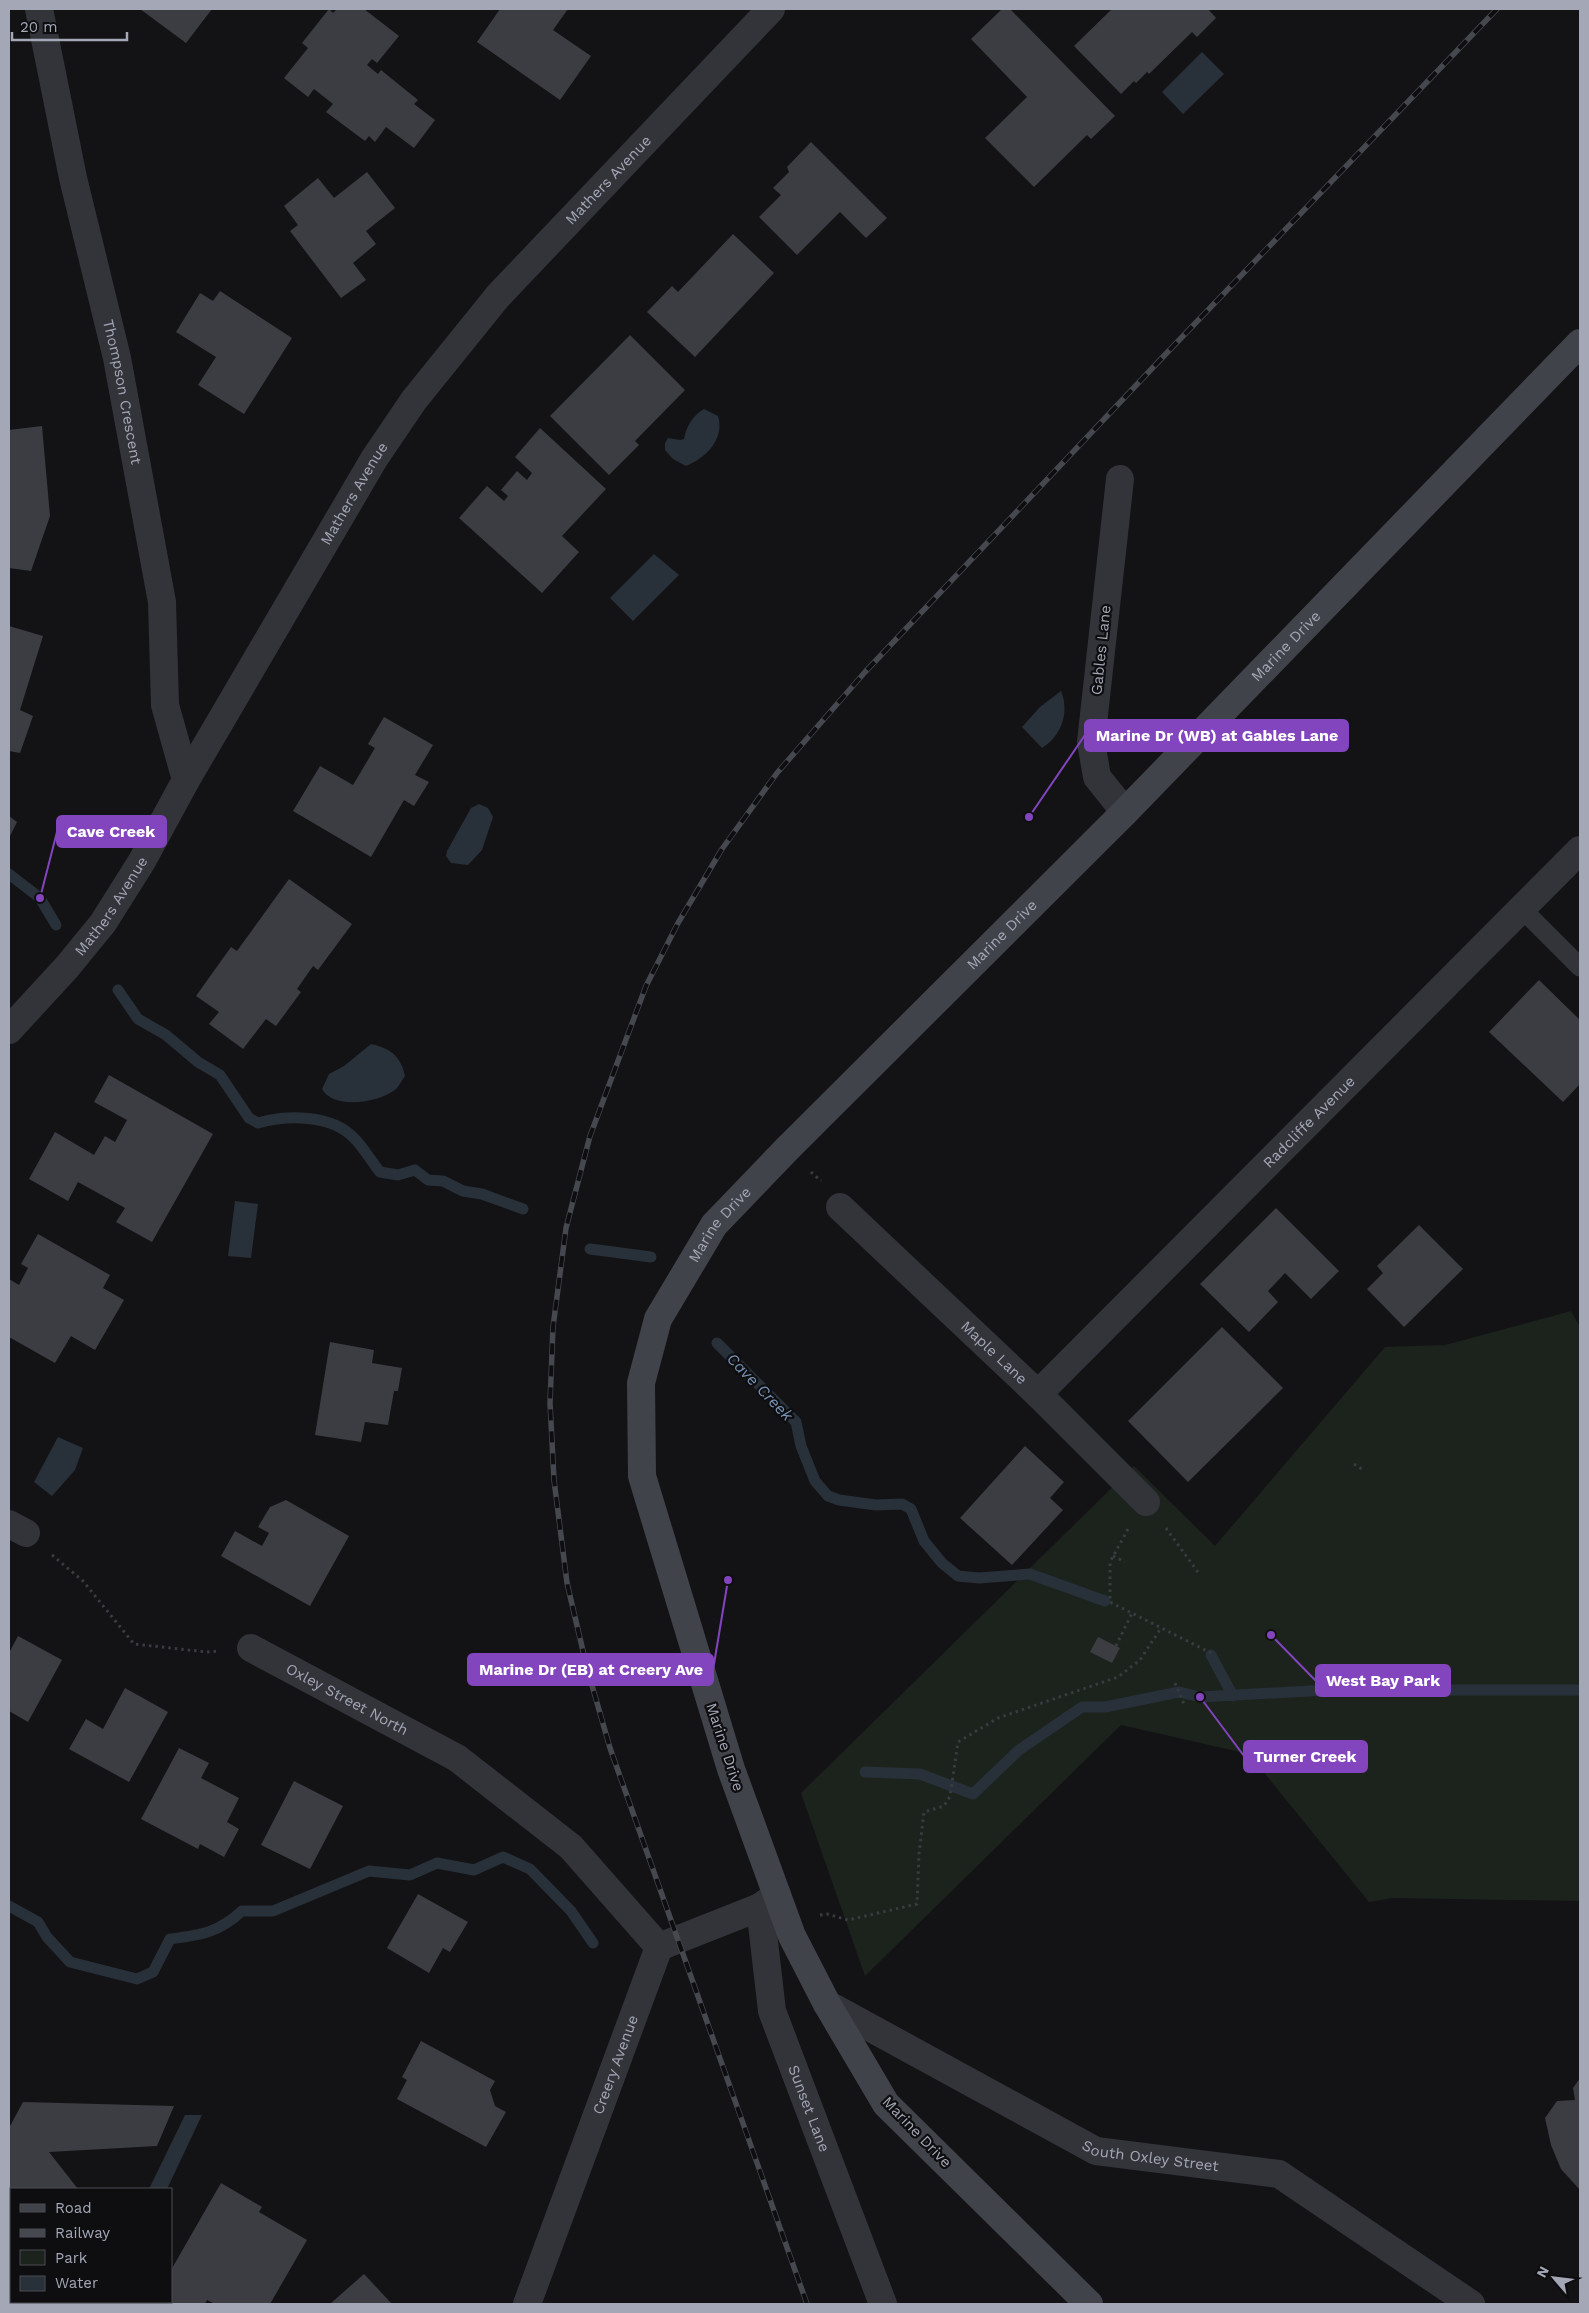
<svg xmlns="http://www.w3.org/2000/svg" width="1589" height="2313" viewBox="0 0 1589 2313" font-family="'Work Sans',sans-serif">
<rect width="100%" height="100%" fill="#131315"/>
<polygon fill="#1b231c" points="1571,1311 1580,1327 1580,1901 1393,1898 1369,1902 1249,1754 1121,1725 865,1976 801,1793 1134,1466 1215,1546 1385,1347 1445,1345"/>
<g fill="#283039">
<polygon points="1202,52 1224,74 1183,114 1162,92"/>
<path d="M704,409L718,416C725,439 706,458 686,466L673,459L665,450V443L668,438L680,440L684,439C686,427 693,415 704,409Z"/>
<polygon points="654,554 679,575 633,621 610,598"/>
<path d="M1061,691C1070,713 1061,736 1042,748L1022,727L1040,707Z"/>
<polygon points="479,804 488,808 493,817 482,850 468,865 451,863 446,856 447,851 471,808"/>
<path d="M371,1044C390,1048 401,1056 405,1076C402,1080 399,1086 396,1089C380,1103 333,1110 322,1089L329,1074L344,1066Z"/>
<polygon points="235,1201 258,1204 251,1258 228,1256"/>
<polygon points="58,1437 83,1448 75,1470 52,1496 34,1482"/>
<polygon points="185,2115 202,2115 167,2189 149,2189"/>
</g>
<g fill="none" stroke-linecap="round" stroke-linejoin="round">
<g stroke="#283039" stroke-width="11">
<polyline points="9,874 40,898 56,925"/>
<path d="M118,990L138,1019L166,1035L198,1062L220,1075L249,1118L258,1123C287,1115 331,1114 354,1138C364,1148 371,1161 380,1172L398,1175L415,1170L428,1180L443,1181L463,1191L482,1194L523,1209"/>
<polyline points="590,1249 651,1257"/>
<polyline points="717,1343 796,1422 801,1446 815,1481 828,1496 839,1500 876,1505 902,1504 911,1509 924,1541 942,1563 958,1576 979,1578 1030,1574 1105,1601"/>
<polyline points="1211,1655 1233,1696"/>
<polyline points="865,1772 920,1774 973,1794 1019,1750 1082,1707 1105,1707 1179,1692 1200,1697 1328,1690 1580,1690"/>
<path d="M9,1906L38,1922L47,1937L70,1962L137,1979L153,1972L170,1939C201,1935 218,1933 242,1911H273L369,1871L410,1875L437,1863L474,1870L503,1857L530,1869L571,1911L593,1943"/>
</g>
</g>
<g fill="#3c3d42">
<polygon points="140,9 212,9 186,43"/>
<polygon points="329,9 333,13 337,9 364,9 399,36 377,63 372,59 367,65 378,74 381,70 418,100 414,104 435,120 414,148 386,127 375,142 369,136 365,141 326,112 333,104 314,89 308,97 284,78 308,48 302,43"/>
<polygon points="500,9 568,9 553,30 591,56 560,100 477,42"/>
<polygon points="1002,9 1010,9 1115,116 1091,139 1087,135 1034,187 985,138 1027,97 971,39"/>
<polygon points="1112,9 1208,9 1216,18 1197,37 1192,32 1149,74 1147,72 1136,83 1134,81 1121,94 1074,46"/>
<polygon points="811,142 887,218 866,238 840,212 797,255 759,217 781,195 773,188 789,172 787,167"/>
<polygon points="367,172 395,208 366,231 376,244 353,263 366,280 341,298 290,231 298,225 284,206 318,178 334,198"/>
<polygon points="733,234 774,273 695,357 647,312 672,286 678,292"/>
<polygon points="220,291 292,338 244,414 198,385 216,357 176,332 200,293 213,301"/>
<polygon points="630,335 685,390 635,441 639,445 609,475 550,416"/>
<polygon points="42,426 50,516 31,571 9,568 9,430"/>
<polygon points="540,428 606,489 562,536 579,552 542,593 459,518 487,486 504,501 508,496 501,490 517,471 527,480 532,473 515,457"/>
<polygon points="9,626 43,636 20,710 33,716 20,753 9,751"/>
<polygon points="384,717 433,745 415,775 429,782 414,806 404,800 371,857 293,811 320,766 353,785 375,748 368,744"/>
<polygon points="9,816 17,822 9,838"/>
<polygon points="289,879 352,924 318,970 313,966 297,989 301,992 276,1026 266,1019 243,1049 209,1024 219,1012 196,996 231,947 237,951"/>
<polygon points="1539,980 1580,1020 1580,1084 1563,1102 1489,1032"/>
<polygon points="109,1075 213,1134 152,1242 116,1222 125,1208 78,1182 68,1201 29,1179 55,1132 94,1155 105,1136 115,1142 127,1120 94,1102"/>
<polygon points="1276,1208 1339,1271 1311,1299 1285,1273 1268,1291 1278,1302 1249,1332 1200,1284"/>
<polygon points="1419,1225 1463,1269 1404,1327 1367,1289 1383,1273 1377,1266"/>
<polygon points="38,1234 110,1275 103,1288 124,1300 95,1350 71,1336 55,1363 9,1337 9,1279 19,1285 28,1268 21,1264"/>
<polygon points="1222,1327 1283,1388 1188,1482 1128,1421"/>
<polygon points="330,1342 374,1350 372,1363 402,1368 398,1391 394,1391 388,1425 365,1422 361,1442 315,1435"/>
<polygon points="1025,1446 1064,1482 1050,1498 1063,1510 1012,1565 960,1518"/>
<polygon points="286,1500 349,1536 310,1606 221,1556 235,1531 262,1546 269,1533 258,1527 270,1507"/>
<polygon points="18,1636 62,1660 28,1722 9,1711 9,1653"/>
<polygon points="1098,1637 1120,1648 1112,1663 1090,1652"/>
<polygon points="125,1688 168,1712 129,1782 69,1749 86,1719 103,1729"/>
<polygon points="179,1748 209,1763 201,1778 239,1798 227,1822 239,1829 224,1857 200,1844 198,1849 141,1819"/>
<polygon points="294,1781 343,1806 310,1869 261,1845"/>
<polygon points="418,1894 468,1922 450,1952 443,1948 429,1973 387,1948"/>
<polygon points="421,2041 495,2081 490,2090 495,2106 506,2112 486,2147 397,2099 407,2080 402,2077"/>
<polygon points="1580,2078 1580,2190 1561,2169 1551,2145 1545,2118 1557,2101 1575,2100 1573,2088"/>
<polygon points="23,2102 174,2106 157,2146 49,2152 78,2189 11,2189 11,2213 9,2212 9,2128"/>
<polygon points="221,2183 262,2207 259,2212 307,2240 270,2304 215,2304 207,2300 205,2304 152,2304 153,2302 171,2302 171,2270"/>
<polygon points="364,2274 392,2304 330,2304"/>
</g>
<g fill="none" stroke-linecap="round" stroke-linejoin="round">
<g stroke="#393b41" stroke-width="3" stroke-dasharray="2.5 4" stroke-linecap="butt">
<polyline points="811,1172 821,1181"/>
<polyline points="1354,1464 1363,1470"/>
<polyline points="1166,1528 1200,1575"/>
<polyline points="1128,1529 1110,1562 1110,1602 1211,1653"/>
<polyline points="52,1555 83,1581 134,1644 207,1652 218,1651"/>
<polyline points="1113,1556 1125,1562"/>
<polyline points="1116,1646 1132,1613"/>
<polyline points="1175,1683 1184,1704"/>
<polyline points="820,1915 827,1914 848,1920 917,1904 919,1854 924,1812 944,1806 950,1796 958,1742 998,1718 1118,1677 1140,1660 1161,1628"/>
</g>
<polyline stroke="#33343a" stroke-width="19" points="1522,909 1580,967"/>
<g stroke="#33343a" stroke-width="28">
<path id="s1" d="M39,9L73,178L117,358L162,602L165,705L186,780"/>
<polyline points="1120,479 1091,742 1097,777 1125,812"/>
<path id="s2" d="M9,1030L67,967L103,923L142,861L186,780L374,459L414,400L498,296L771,9"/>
<path id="s3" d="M840,1207L1038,1394L1146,1502"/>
<path id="s4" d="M1038,1394L1580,850"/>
<polyline points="9,1524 26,1533"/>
<path id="s5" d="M251,1648L457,1758L571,1847L659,1947"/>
<path id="s6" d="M760,1907L772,2011L883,2304"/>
<path id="s7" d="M827,2004L1096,2151L1279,2174L1471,2304"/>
<path id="s8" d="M527,2304L659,1947L760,1907L777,1895"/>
</g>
<path stroke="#41434a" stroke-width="28" id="s9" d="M1089,2304L886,2104L827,2004L792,1936L731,1769L642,1476L641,1383L658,1319L714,1225L787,1149L1125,812L1580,343"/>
<defs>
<polyline id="rail" points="807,2304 610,1748 587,1668 567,1583 554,1480 550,1403 553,1327 566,1228 590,1136 646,986 678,923 722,849 777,773 865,672 1160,360 1497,9"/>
</defs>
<use href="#rail" stroke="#46484f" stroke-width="5.5"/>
<use href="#rail" stroke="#0e0e10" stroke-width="4" stroke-dasharray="11" stroke-linecap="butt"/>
</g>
<g text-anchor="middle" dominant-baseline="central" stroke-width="4.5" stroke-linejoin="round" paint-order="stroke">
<g font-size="15" fill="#a3a7b6" stroke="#0e0e10">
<text stroke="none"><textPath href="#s2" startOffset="1045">Mathers Avenue</textPath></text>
<text stroke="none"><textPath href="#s1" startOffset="392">Thompson Crescent</textPath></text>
<text stroke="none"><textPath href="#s2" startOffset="640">Mathers Avenue</textPath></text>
<text stroke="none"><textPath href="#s9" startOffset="2044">Marine Drive</textPath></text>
<text transform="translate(1101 650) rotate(-84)">Gables Lane</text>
<text stroke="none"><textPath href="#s2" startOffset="161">Mathers Avenue</textPath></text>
<text stroke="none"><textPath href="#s9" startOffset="1639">Marine Drive</textPath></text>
<text stroke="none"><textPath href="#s4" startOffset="384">Radcliffe Avenue</textPath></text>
<text stroke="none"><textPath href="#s9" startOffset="1234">Marine Drive</textPath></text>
<text stroke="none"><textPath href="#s3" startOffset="212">Maple Lane</textPath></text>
<text stroke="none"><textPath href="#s5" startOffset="109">Oxley Street North</textPath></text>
<text transform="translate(725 1747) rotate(72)">Marine Drive</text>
<text stroke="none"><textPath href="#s8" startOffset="255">Creery Avenue</textPath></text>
<text stroke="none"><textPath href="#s6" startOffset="209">Sunset Lane</textPath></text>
<text transform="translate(917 2132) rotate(46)">Marine Drive</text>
<text stroke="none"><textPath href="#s7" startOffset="361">South Oxley Street</textPath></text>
</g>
<g font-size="16" font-style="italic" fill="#7892b4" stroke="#0e0e10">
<text transform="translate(760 1387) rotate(46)">Cave Creek</text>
</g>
</g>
<path fill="none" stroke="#8345bd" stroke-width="2" d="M1029 817L1085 735M40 898L57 832M728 1580L713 1670M1271 1635L1316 1681M1200 1697L1244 1756"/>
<g fill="#8345bd" stroke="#0e0e10" stroke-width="2">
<circle cx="1029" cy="817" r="5"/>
<circle cx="40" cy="898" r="5"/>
<circle cx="728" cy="1580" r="5"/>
<circle cx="1271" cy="1635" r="5"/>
<circle cx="1200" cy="1697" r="5"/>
</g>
<g fill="#8345bd" stroke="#8345bd" stroke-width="2">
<rect x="1085" y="720" width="263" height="31" rx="5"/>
<rect x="57" y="816" width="109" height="31" rx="5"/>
<rect x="468" y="1654" width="245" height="31" rx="5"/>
<rect x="1316" y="1665" width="134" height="31" rx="5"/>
<rect x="1244" y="1741" width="123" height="31" rx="5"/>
</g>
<g font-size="16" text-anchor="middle" font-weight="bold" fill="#fff">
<text x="1217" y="741">Marine Dr (WB) at Gables Lane</text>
<text x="111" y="837">Cave Creek</text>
<text x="591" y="1675">Marine Dr (EB) at Creery Ave</text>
<text x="1383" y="1686">West Bay Park</text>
<text x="1305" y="1762">Turner Creek</text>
</g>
<rect width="1589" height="2313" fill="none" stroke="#a3a7b6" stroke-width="20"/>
<rect x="10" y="2188" width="162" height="115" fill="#0e0e10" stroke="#4a4b52"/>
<rect x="20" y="2204" width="25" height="8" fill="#41434a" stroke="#4a4b52"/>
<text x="55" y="2213" font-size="15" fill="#a3a7b6">Road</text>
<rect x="20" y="2229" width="25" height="8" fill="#46484f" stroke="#4a4b52"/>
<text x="55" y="2238" font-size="15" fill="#a3a7b6">Railway</text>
<rect x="20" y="2250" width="25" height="15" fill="#1b231c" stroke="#4a4b52"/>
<text x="55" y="2263" font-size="15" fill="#a3a7b6">Park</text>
<rect x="20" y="2276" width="25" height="15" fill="#283039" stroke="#4a4b52"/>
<text x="55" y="2288" font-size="15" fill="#a3a7b6">Water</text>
<g transform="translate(1554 2278) rotate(298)" stroke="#0e0e10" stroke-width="4" paint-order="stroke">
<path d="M0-4L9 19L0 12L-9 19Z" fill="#a3a7b6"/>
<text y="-8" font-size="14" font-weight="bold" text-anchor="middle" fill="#a3a7b6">N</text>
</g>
<path d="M12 32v8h115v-8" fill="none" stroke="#a3a7b6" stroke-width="2.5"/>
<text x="20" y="32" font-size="15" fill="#a3a7b6" stroke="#0e0e10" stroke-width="4" paint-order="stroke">20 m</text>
</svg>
